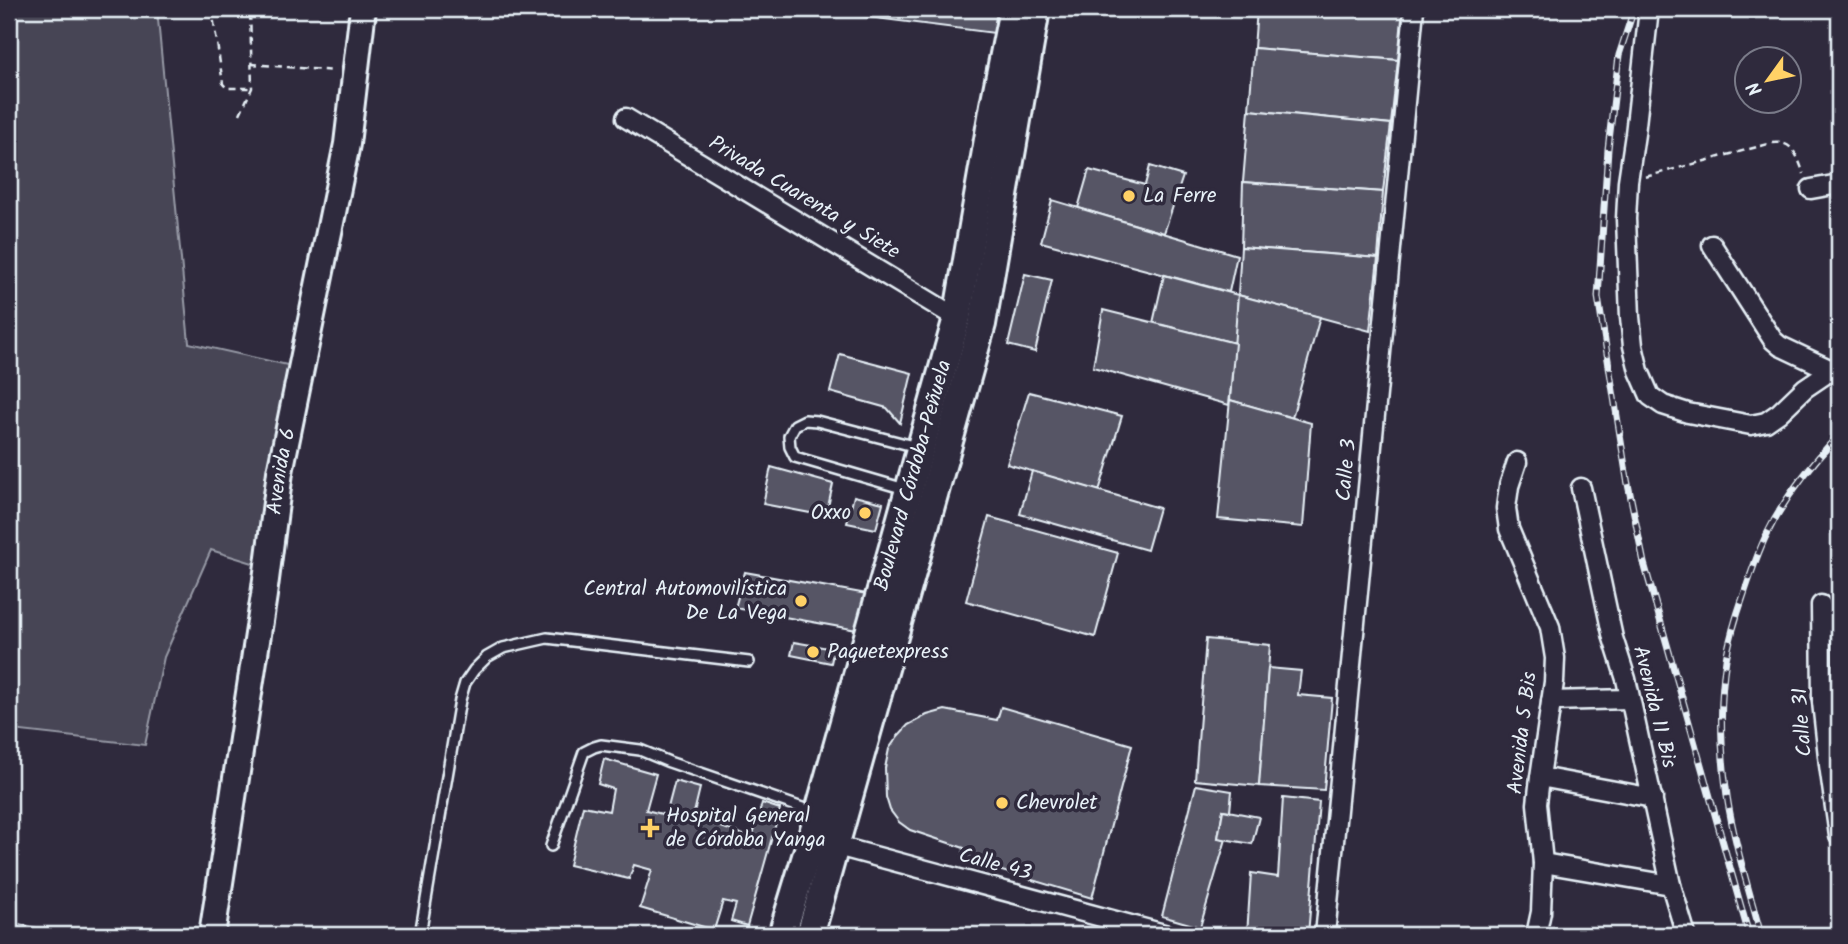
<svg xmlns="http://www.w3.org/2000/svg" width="1848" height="944" viewBox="0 0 1848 944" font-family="Kalam,sans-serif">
<rect width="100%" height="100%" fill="#2f2a3d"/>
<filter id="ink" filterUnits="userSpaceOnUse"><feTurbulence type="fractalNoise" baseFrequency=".0143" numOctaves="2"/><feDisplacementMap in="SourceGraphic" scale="14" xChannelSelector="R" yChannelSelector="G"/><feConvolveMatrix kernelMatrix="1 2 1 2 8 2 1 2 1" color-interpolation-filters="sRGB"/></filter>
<g filter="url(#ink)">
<polygon fill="#464455" stroke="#979aa6" stroke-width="2" points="9,9 157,9 189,343 292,366 259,565 211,550 164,657 145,745 13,730 9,743"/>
<g fill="#575565" stroke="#e8f1f8" stroke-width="2">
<polygon points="805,9 997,9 994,33"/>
<polygon points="1158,9 1186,9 1184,16"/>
<polygon points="1257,9 1403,9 1398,60 1254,48"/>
<polygon points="1254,48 1398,60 1391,124 1249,110"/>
<polygon points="1249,110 1391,124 1383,192 1243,182"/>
<polygon points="1150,166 1183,176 1164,233 1078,208 1089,170 1145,185"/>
<polygon points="1243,182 1383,192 1378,258 1241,247"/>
<polygon points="1052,200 1237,255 1229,292 1041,242"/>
<polygon points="1241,247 1378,258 1370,331 1238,295"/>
<polygon points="1025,274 1052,280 1035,352 1008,345"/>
<polygon points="1164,275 1238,295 1235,343 1153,323"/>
<polygon points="1238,295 1320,317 1292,418 1230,400"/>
<polygon points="1103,310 1235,343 1229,405 1093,367"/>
<polygon points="840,354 912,373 900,423 887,408 830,392"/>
<polygon points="1029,392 1122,416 1099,491 1007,464"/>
<polygon points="1230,400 1311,423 1303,527 1218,519"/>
<polygon points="771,467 833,484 826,516 763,504"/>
<polygon points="1032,471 1159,508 1147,550 1020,514"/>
<polygon points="854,496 883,503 876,529 847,523"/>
<polygon points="989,517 1118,553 1095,637 966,601"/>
<polygon points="745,572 867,594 857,630 735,608"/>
<polygon points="1206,639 1270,645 1259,786 1195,780"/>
<polygon points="794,642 834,649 831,663 791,655"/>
<polygon points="1268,668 1301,671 1298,695 1332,698 1324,790 1259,786"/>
<polygon points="1001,707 1132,745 1092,898 962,859 964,848 910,830 899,822 890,810 886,797 885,768 889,749 898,736 908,725 927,715 945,710 997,720"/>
<polygon points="604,759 656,774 646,810 666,815 675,781 700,788 693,817 752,838 762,803 780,809 747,926 731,921 736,904 723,901 714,930 640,908 652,870 634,865 629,879 569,865 583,806 609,811 613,789 598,784"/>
<polygon points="1196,785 1232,791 1230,811 1223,810 1218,838 1226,839 1200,927 1162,916"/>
<polygon points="1283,798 1319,802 1308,935 1247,935 1251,873 1278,877"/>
<polygon points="1223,810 1259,817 1252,844 1218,838"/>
</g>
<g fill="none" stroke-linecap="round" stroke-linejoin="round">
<defs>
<g id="lane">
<polyline points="905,489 795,457 790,447 789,436 795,425 805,420 817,421 917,447"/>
<polyline points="551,846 584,752 594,747 601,745 640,750 669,762 817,813"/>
<polyline points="9,928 41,935"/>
<polyline points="420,935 460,700 465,683 474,670 487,657 503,648 547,638 749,662"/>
</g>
<g id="street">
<polyline points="1649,9 1635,134 1628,181 1626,219 1630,317 1633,346 1639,371 1650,396 1663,405 1688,413 1751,425 1766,422 1779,413 1805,388 1839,365"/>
<polyline points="626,118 957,318"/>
<polyline points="1811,189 1839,184"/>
<polyline points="1712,245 1773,340 1780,346 1831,370"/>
<polyline points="1517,462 1509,486 1506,508 1509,529 1550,627 1555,658 1554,682 1540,777 1537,804 1543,863 1541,912 1536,935"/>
<polyline points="1581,488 1613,638 1626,679 1671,885 1686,935"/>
<polyline points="1821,605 1822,702 1829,765 1839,836"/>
<polyline points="1551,701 1629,699"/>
<polyline points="1540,777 1653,798"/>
<polyline points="826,843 1168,935"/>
<polyline points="1543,863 1671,885"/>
<polyline points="1325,935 1414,9"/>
</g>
<g id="secondary">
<path id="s1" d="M212,935L264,595L280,472L347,144L363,9"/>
</g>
<g id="primary">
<path id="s2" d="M782,935L811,840L957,318L994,105L1013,9"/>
<polyline points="810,935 982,324 1036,9"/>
</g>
</defs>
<use href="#lane" stroke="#e8f1f8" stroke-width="14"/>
<use href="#street" stroke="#e8f1f8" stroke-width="23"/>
<use href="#secondary" stroke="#e8f1f8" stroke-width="30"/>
<use href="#primary" stroke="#e8f1f8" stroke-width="32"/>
<g stroke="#e8f1f8" stroke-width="2.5" stroke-dasharray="7 5" stroke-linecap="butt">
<polyline points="212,9 223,84 227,88 252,88"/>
<polyline points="251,64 335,71"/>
<polyline points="240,114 252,88 250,9"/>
<path d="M1645,177L1772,143C1794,140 1797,157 1804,174"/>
</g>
<use href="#lane" stroke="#2f2a3d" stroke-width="9"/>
<use href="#street" stroke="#2f2a3d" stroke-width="18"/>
<use href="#secondary" stroke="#2f2a3d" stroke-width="24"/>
<use href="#primary" stroke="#2f2a3d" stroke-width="26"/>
<defs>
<g id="rail">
<polyline points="1634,9 1619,55 1608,149 1598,297 1627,479 1644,563 1749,935"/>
<path d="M1761,935C1749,890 1734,843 1727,796C1721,752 1719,703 1726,659C1730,638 1736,617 1743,597C1750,577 1756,557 1765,538C1783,500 1810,465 1839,435"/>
</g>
</defs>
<use href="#rail" stroke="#e8f1f8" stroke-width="7"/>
<use href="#rail" stroke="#2f2a3d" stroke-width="4.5" stroke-dasharray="13" stroke-linecap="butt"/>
</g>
</g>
<g fill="#ffd166" stroke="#2f2a3d" stroke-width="2.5">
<circle cx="1129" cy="196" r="7"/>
<circle cx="865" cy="513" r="7"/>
<circle cx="801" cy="601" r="7"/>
<circle cx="813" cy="652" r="7"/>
<circle cx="1002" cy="803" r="7"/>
<path d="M646.5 817.5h7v7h7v7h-7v7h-7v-7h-7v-7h7z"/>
</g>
<g text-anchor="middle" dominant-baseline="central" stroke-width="7" stroke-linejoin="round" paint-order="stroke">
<g font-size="21" fill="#e8f1f8" stroke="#2f2a3d" text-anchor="start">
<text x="1143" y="196">La Ferre</text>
<text x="851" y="513" text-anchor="end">Oxxo</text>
<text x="787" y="589" text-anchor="end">Central Automovilística<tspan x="787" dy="24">De La Vega</tspan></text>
<text x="827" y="652">Paquetexpress</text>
<text x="1016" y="803">Chevrolet</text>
<text x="666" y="816">Hospital General<tspan x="666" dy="24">de Córdoba Yanga</tspan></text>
</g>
<g font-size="21" fill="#e8f1f8" stroke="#2f2a3d">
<text transform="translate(804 198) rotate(31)">Privada Cuarenta y Siete</text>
<text transform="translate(1347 470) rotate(-85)">Calle 3</text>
<text stroke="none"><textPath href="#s1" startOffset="469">Avenida 6</textPath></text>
<text stroke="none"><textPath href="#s2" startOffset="478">Boulevard Córdoba-Peñuela</textPath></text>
<text transform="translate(1654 707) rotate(76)">Avenida 11 Bis</text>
<text transform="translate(1803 722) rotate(-94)">Calle 31</text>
<text transform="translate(1523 733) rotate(-83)">Avenida 5 Bis</text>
<text transform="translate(995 865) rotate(15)">Calle 43</text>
</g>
</g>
<rect width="1848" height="944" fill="none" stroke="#2f2a3d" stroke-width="35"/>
<rect x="18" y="18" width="1813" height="909" fill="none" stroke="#e8f1f8" stroke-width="2.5" filter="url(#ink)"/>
<g transform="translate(1768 80) rotate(237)"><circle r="33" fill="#2f2a3d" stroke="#797a88" stroke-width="2"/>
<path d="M0-5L12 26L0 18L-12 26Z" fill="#ffd166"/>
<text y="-10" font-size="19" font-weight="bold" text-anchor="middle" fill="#e8f1f8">N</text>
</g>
</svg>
